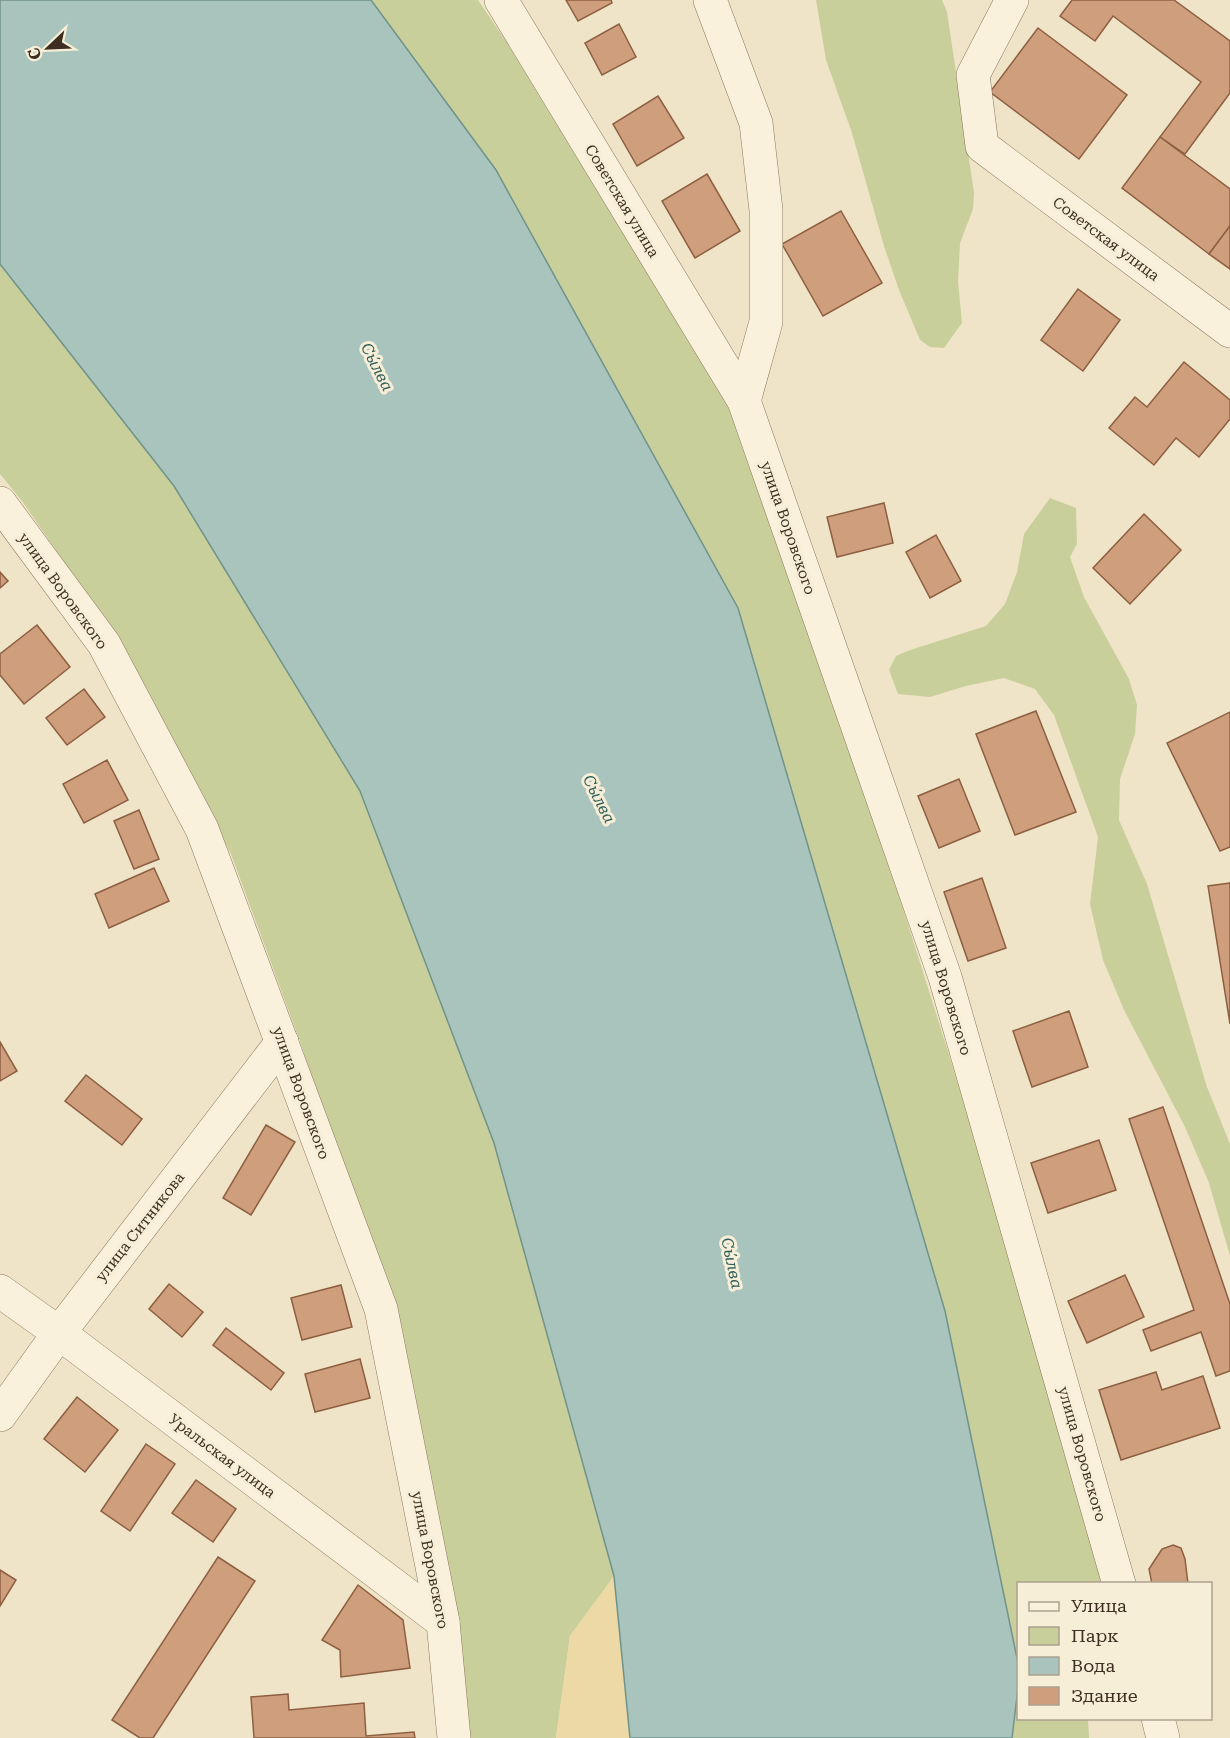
<svg xmlns="http://www.w3.org/2000/svg" width="1230" height="1738" viewBox="0 0 1230 1738" font-family="'Roboto Serif',serif">
<rect width="100%" height="100%" fill="#f0e4c8"/>
<g fill="#c9cf9b">
<polygon points="371,0 478,0 560,121 731,410 765,489 901,902 1026,1300 1109,1583 1018,1584 1018,1663 945,1311 738,608 496,170"/>
<polygon points="816,0 942,0 947,12 974,193 973,209 960,243 958,281 962,323 944,348 930,347 920,340 899,290 884,246 852,133 826,60"/>
<polygon points="0,264 174,486 360,791 494,1143 614,1576 570,1636 556,1738 460,1738 345,1184 302,1047 231,854 106,623 22,501 0,474"/>
<polygon points="1050,498 1076,508 1077,544 1070,557 1084,597 1129,679 1137,705 1135,734 1120,779 1119,820 1147,884 1207,1087 1230,1144 1230,1256 1209,1183 1185,1127 1124,1010 1103,960 1090,904 1098,837 1054,715 1035,689 1004,678 966,686 930,697 898,694 889,670 896,656 910,650 986,626 1005,604 1017,572 1024,534"/>
<polygon points="1018,1688 1018,1718 1088,1719 1089,1738 1012,1738"/>
</g>
<polygon fill="#ecd9a5" points="614,1576 630,1738 556,1738 570,1636"/>
<polygon fill="#a9c4bc" stroke="#6f938a" stroke-width="1.5" points="0,0 371,0 496,170 738,608 945,1311 1018,1663 1018,1688 1012,1738 630,1738 614,1576 494,1143 360,791 174,486 0,264"/>
<g fill="#cf9f7d" stroke="#8d5f41" stroke-width="1.5">
<polygon points="566,0 611,0 612,3 578,21"/>
<polygon points="1072,0 1174,0 1230,41 1230,93 1185,154 1160,137 1201,82 1113,16 1095,41 1060,16"/>
<polygon points="619,24 636,57 602,75 585,43"/>
<polygon points="1038,28 1127,95 1079,159 990,92"/>
<polygon points="658,96 684,138 637,166 613,124"/>
<polygon points="1160,137 1230,189 1230,226 1209,254 1122,188"/>
<polygon points="707,174 740,231 695,258 662,201"/>
<polygon points="841,211 882,283 823,316 782,244"/>
<polygon points="1230,226 1230,269 1209,254"/>
<polygon points="1078,289 1120,320 1083,371 1041,340"/>
<polygon points="1184,362 1230,400 1230,419 1199,457 1176,438 1154,465 1109,428 1135,397 1147,407"/>
<polygon points="884,503 893,543 837,557 827,517"/>
<polygon points="1144,514 1181,550 1130,604 1093,568"/>
<polygon points="936,535 961,581 930,598 906,552"/>
<polygon points="0,572 8,581 0,588"/>
<polygon points="37,625 70,667 24,704 0,675 0,654"/>
<polygon points="84,689 105,717 67,745 46,718"/>
<polygon points="1036,711 1076,812 1015,835 976,734"/>
<polygon points="1230,712 1230,847 1220,851 1167,743"/>
<polygon points="107,760 128,800 84,823 63,784"/>
<polygon points="959,779 980,831 939,848 918,796"/>
<polygon points="139,810 159,859 134,869 114,821"/>
<polygon points="154,868 169,901 109,928 95,894"/>
<polygon points="982,878 1006,948 968,961 944,892"/>
<polygon points="1230,883 1230,1024 1208,886"/>
<polygon points="1069,1011 1088,1067 1032,1087 1013,1031"/>
<polygon points="0,1042 17,1071 0,1081"/>
<polygon points="86,1075 142,1119 122,1145 65,1101"/>
<polygon points="1163,1107 1230,1304 1230,1371 1216,1376 1201,1332 1151,1351 1143,1330 1194,1310 1129,1119"/>
<polygon points="266,1125 295,1142 251,1215 223,1198"/>
<polygon points="1099,1140 1116,1190 1048,1213 1031,1163"/>
<polygon points="1125,1275 1144,1317 1087,1343 1068,1301"/>
<polygon points="169,1284 203,1312 182,1337 149,1309"/>
<polygon points="341,1285 352,1327 302,1340 291,1298"/>
<polygon points="226,1328 284,1373 271,1390 213,1345"/>
<polygon points="360,1359 370,1398 315,1412 305,1374"/>
<polygon points="1156,1372 1162,1390 1203,1376 1220,1428 1121,1460 1099,1390"/>
<polygon points="77,1397 118,1430 85,1472 44,1439"/>
<polygon points="146,1444 175,1464 130,1531 101,1511"/>
<polygon points="196,1480 236,1509 213,1542 172,1513"/>
<polygon points="1173,1545 1181,1548 1185,1559 1188,1584 1152,1584 1149,1569 1162,1549"/>
<polygon points="218,1557 255,1581 153,1738 140,1738 112,1720"/>
<polygon points="0,1570 16,1580 0,1606"/>
<polygon points="358,1585 403,1620 410,1668 341,1677 340,1650 322,1640"/>
<polygon points="288,1694 289,1710 364,1703 366,1736 414,1732 415,1738 254,1738 251,1697"/>
</g>
<g fill="none" stroke-linecap="round" stroke-linejoin="round">
<defs>
<g id="minor">
<polyline points="501,0 744,401 945,977 1119,1584"/>
<polyline points="710,0 756,123 766,210 766,322 744,401"/>
<polyline points="1012,0 973,75 982,146 1230,331"/>
<polyline points="0,503 104,644 202,829 381,1309 443,1622 454,1738"/>
<polyline points="0,1291 59,1333 443,1622"/>
<polyline points="0,1415 59,1333 282,1042"/>
<polyline points="1158,1718 1163,1738"/>
</g>
</defs>
<use href="#minor" stroke="#8d765c" stroke-width="34"/>
<use href="#minor" stroke="#faf1dc" stroke-width="33"/>
</g>
<g text-anchor="middle" dominant-baseline="central" stroke-width="6" stroke-linejoin="round" paint-order="stroke">
<g font-size="15" fill="#3d2e20" stroke="#f7eed8">
<text transform="translate(622 201) rotate(59)">Советская улица</text>
<text transform="translate(1106 239) rotate(37)">Советская улица</text>
<text transform="translate(788 528) rotate(71)">улица Воровского</text>
<text transform="translate(63 591) rotate(54)">улица Воровского</text>
<text transform="translate(946 988) rotate(73)">улица Воровского</text>
<text transform="translate(301 1093) rotate(70)">улица Воровского</text>
<text transform="translate(140 1227) rotate(-52)">улица Ситникова</text>
<text transform="translate(1082 1454) rotate(74)">улица Воровского</text>
<text transform="translate(222 1456) rotate(37)">Уральская улица</text>
<text transform="translate(430 1560) rotate(79)">улица Воровского</text>
</g>
<g font-size="16" font-style="italic" fill="#2f5d5a" stroke="#f7eed8">
<text transform="translate(377 367) rotate(63)">Сы́лва</text>
<text transform="translate(599 799) rotate(63)">Сы́лва</text>
<text transform="translate(732 1263) rotate(78)">Сы́лва</text>
</g>
</g>
<rect x="1017" y="1582" width="195" height="138" fill="#f7eed8" stroke="#ada18e" stroke-width="1.5"/>
<rect x="1029" y="1602" width="30" height="9" fill="#faf1dc" stroke="#ada18e" stroke-width="1.5"/>
<text x="1071" y="1612" font-size="18" fill="#3d2e20">Улица</text>
<rect x="1029" y="1627" width="30" height="18" fill="#c9cf9b" stroke="#ada18e" stroke-width="1.5"/>
<text x="1071" y="1642" font-size="18" fill="#3d2e20">Парк</text>
<rect x="1029" y="1657" width="30" height="18" fill="#a9c4bc" stroke="#ada18e" stroke-width="1.5"/>
<text x="1071" y="1672" font-size="18" fill="#3d2e20">Вода</text>
<rect x="1029" y="1687" width="30" height="18" fill="#cf9f7d" stroke="#ada18e" stroke-width="1.5"/>
<text x="1071" y="1702" font-size="18" fill="#3d2e20">Здание</text>
<g transform="translate(48 48) rotate(247)" stroke="#f7eed8" stroke-width="4.5" paint-order="stroke">
<path d="M0-4.5L10 22L0 15L-10 22Z" fill="#3d2e20"/>
<text y="-9" font-size="16" font-weight="bold" text-anchor="middle" fill="#3d2e20">С</text>
</g>
</svg>
